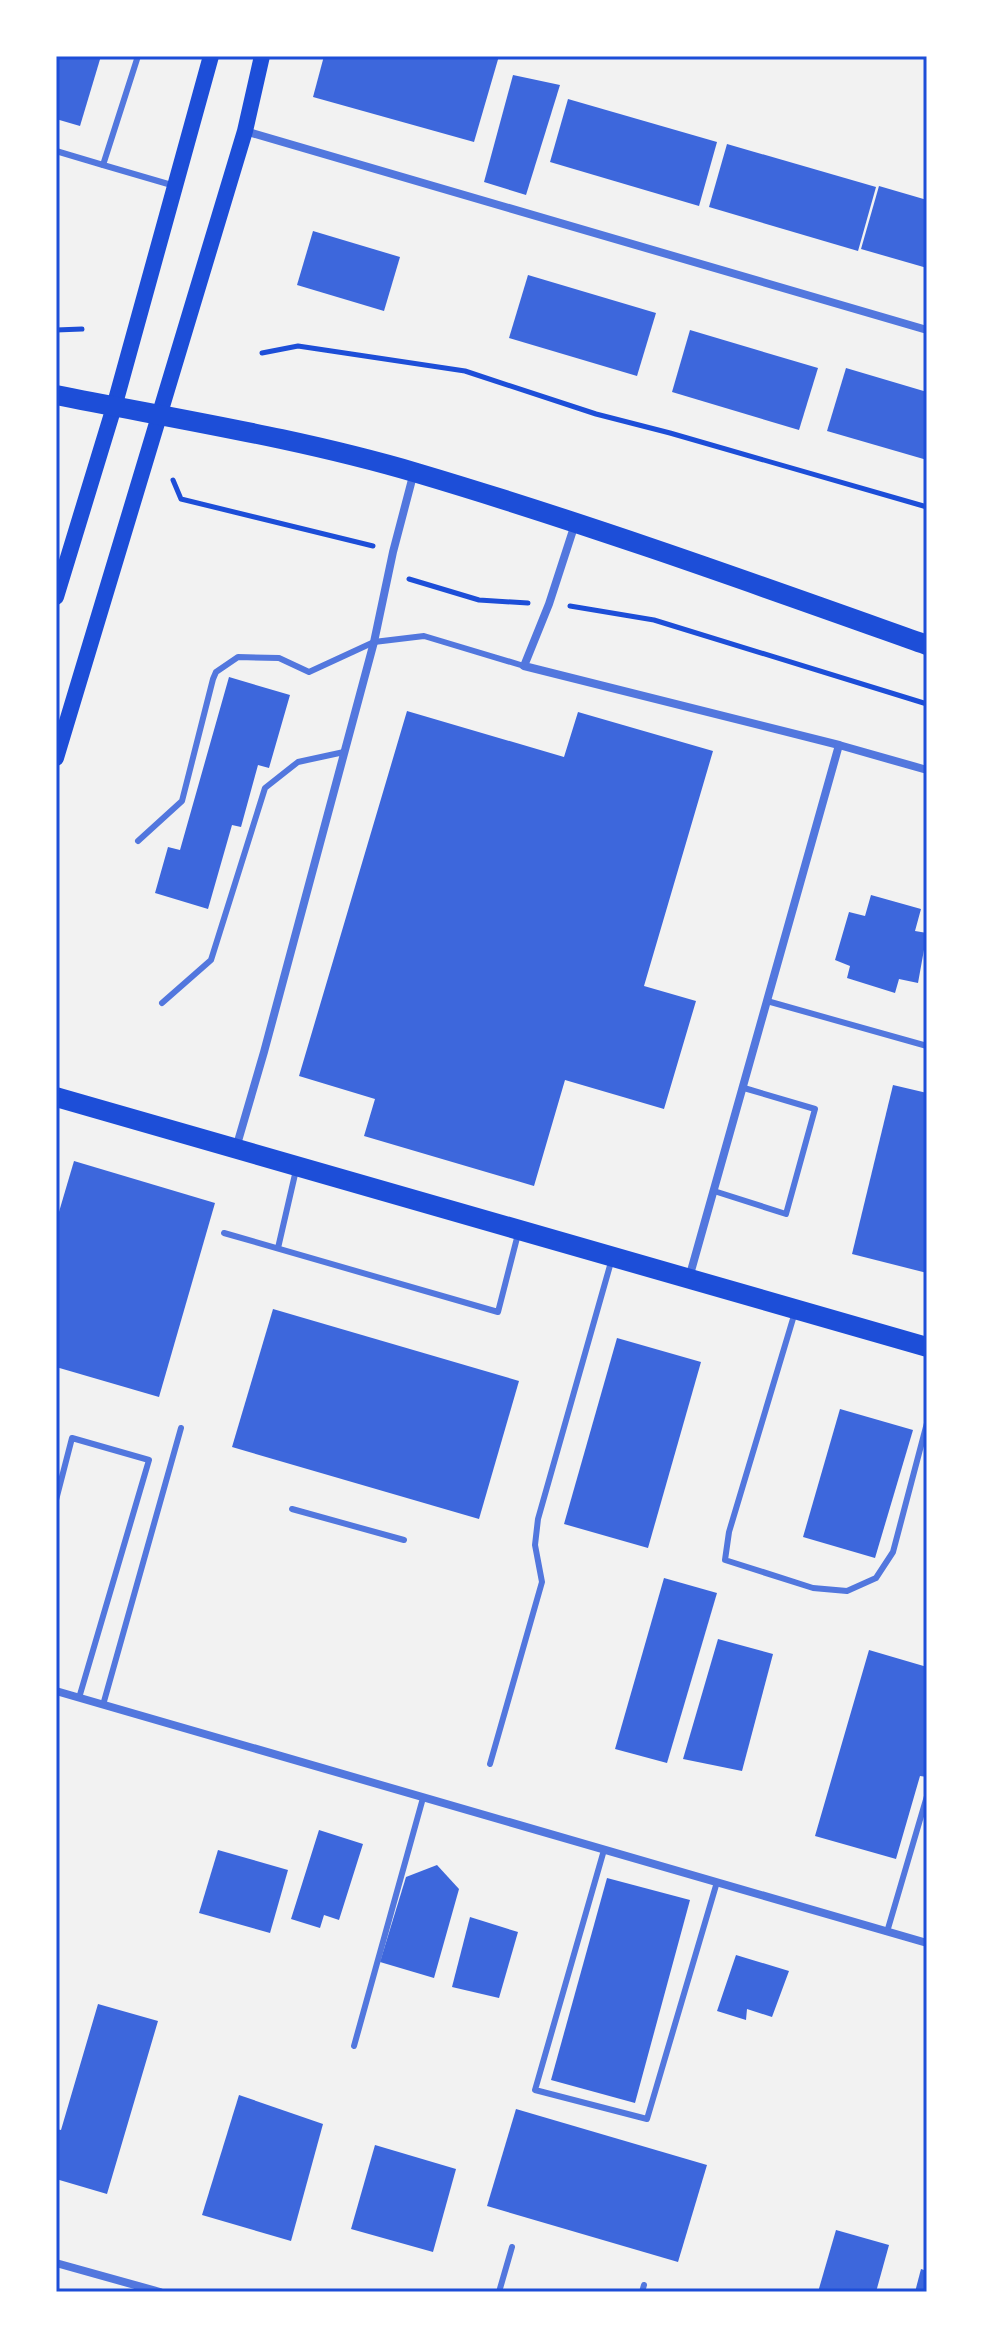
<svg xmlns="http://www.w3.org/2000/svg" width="983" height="2348" viewBox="0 0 983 2348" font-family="Arial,sans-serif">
<rect width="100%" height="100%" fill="#f2f2f2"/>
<g fill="#3d67dc">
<polygon points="56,56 101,56 80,126 56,119"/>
<polygon points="324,56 499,56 474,142 313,97"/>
<polygon points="513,75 560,85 526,195 484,182"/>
<polygon points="568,99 717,142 699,206 550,162"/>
<polygon points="727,144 876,187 858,251 709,207"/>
<polygon points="879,186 927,200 927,268 861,249"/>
<polygon points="313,231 400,257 384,311 297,285"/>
<polygon points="528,275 656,313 637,376 509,338"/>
<polygon points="690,330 818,368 799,430 672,392"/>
<polygon points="846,368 927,392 927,460 827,431"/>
<polygon points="229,677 290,695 269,768 258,765 241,827 232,825 208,909 155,893 168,847 180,850"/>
<polygon points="407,711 564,757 578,712 713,751 644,986 696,1001 664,1109 565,1080 534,1186 364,1136 375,1099 299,1076"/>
<polygon points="871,895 921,909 915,931 927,933 918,983 899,979 895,993 847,978 850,966 835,960 849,912 865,916"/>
<polygon points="893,1085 927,1093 927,1273 852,1254"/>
<polygon points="74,1161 215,1203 159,1397 56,1367 56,1222"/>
<polygon points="273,1309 519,1381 479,1519 232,1447"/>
<polygon points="617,1338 701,1362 648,1548 564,1524"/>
<polygon points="840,1409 913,1430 875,1558 803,1537"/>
<polygon points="664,1578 717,1593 667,1763 615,1749"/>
<polygon points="718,1639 773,1654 742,1771 683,1759"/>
<polygon points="869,1650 927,1667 927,1777 920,1776 896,1859 815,1836"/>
<polygon points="319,1830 363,1844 339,1920 324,1915 320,1928 291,1919"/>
<polygon points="218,1850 288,1870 270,1933 199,1913"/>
<polygon points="437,1865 459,1889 434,1978 380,1962 406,1877"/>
<polygon points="607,1878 690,1900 635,2103 551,2080"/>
<polygon points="470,1917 518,1932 499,1998 452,1987"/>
<polygon points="736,1955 789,1971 772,2017 747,2009 746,2020 717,2011"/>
<polygon points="98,2004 158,2021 107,2194 56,2179 56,2129 61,2130"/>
<polygon points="239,2095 323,2124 291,2241 202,2215"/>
<polygon points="516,2109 707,2165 678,2262 487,2206"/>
<polygon points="375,2145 456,2169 433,2252 351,2229"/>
<polygon points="836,2230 889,2245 876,2292 818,2292"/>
<polygon points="921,2269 927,2271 927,2292 915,2292"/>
</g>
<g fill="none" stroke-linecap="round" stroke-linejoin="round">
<g stroke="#1d4ed8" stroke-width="5">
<polyline points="56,330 82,329"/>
<polyline points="262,353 298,346 465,371 596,414 670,433 927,507"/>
<polyline points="173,480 181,499 373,546"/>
<polyline points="409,579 479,600 528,603"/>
<polyline points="570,606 654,620 927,704"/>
</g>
<g stroke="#5277de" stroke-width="6">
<polyline points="138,56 103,165 175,186"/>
<polyline points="56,151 103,165"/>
<polyline points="138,841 182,801 213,679 216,672 238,657 279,658 309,672 374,642 424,636 524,666"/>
<polyline points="767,1001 927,1046"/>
<polyline points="162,1003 211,960 265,788 298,762 344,752"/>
<polyline points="714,1191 786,1214 815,1109 744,1088"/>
<polyline points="224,1233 498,1312 518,1234"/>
<polyline points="278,1248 296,1170"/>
<polyline points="795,1312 729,1532 725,1560 813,1588 847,1591 876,1578 893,1552 927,1423"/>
<polyline points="56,1500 72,1438 149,1460 79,1698"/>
<polyline points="292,1509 404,1540"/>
<polyline points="103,1705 181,1428"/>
<polyline points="490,1764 542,1582 535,1545 538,1519 611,1262"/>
<polyline points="604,1850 535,2090 647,2119 717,1882"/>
<polyline points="887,1932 927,1796"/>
<polyline points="354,2046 423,1798"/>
<polyline points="499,2292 512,2247"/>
<polyline points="642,2292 644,2285"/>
</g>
<g stroke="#5277de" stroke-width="8">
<polyline points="245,131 927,330"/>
<polyline points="575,524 549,604 524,666 839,745 927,770"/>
<polyline points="236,1148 264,1052 374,642 393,552 414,472"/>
<polyline points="689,1278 839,745"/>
<polyline points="56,1691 927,1943"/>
<polyline points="56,2263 160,2292"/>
</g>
<g stroke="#1d4ed8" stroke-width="16">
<polyline points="56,597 114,407 211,56"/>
<polyline points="56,758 245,131 262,56"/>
</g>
<g stroke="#1d4ed8" stroke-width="20">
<path d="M56,395C176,419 298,438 417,473C589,524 758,585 927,645"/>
<polyline points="56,1097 927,1347"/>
</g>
</g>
<rect width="983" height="2348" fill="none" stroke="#ffffff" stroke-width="116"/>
<rect x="58" y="58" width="867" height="2232" fill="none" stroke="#1d4ed8" stroke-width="3"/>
</svg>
